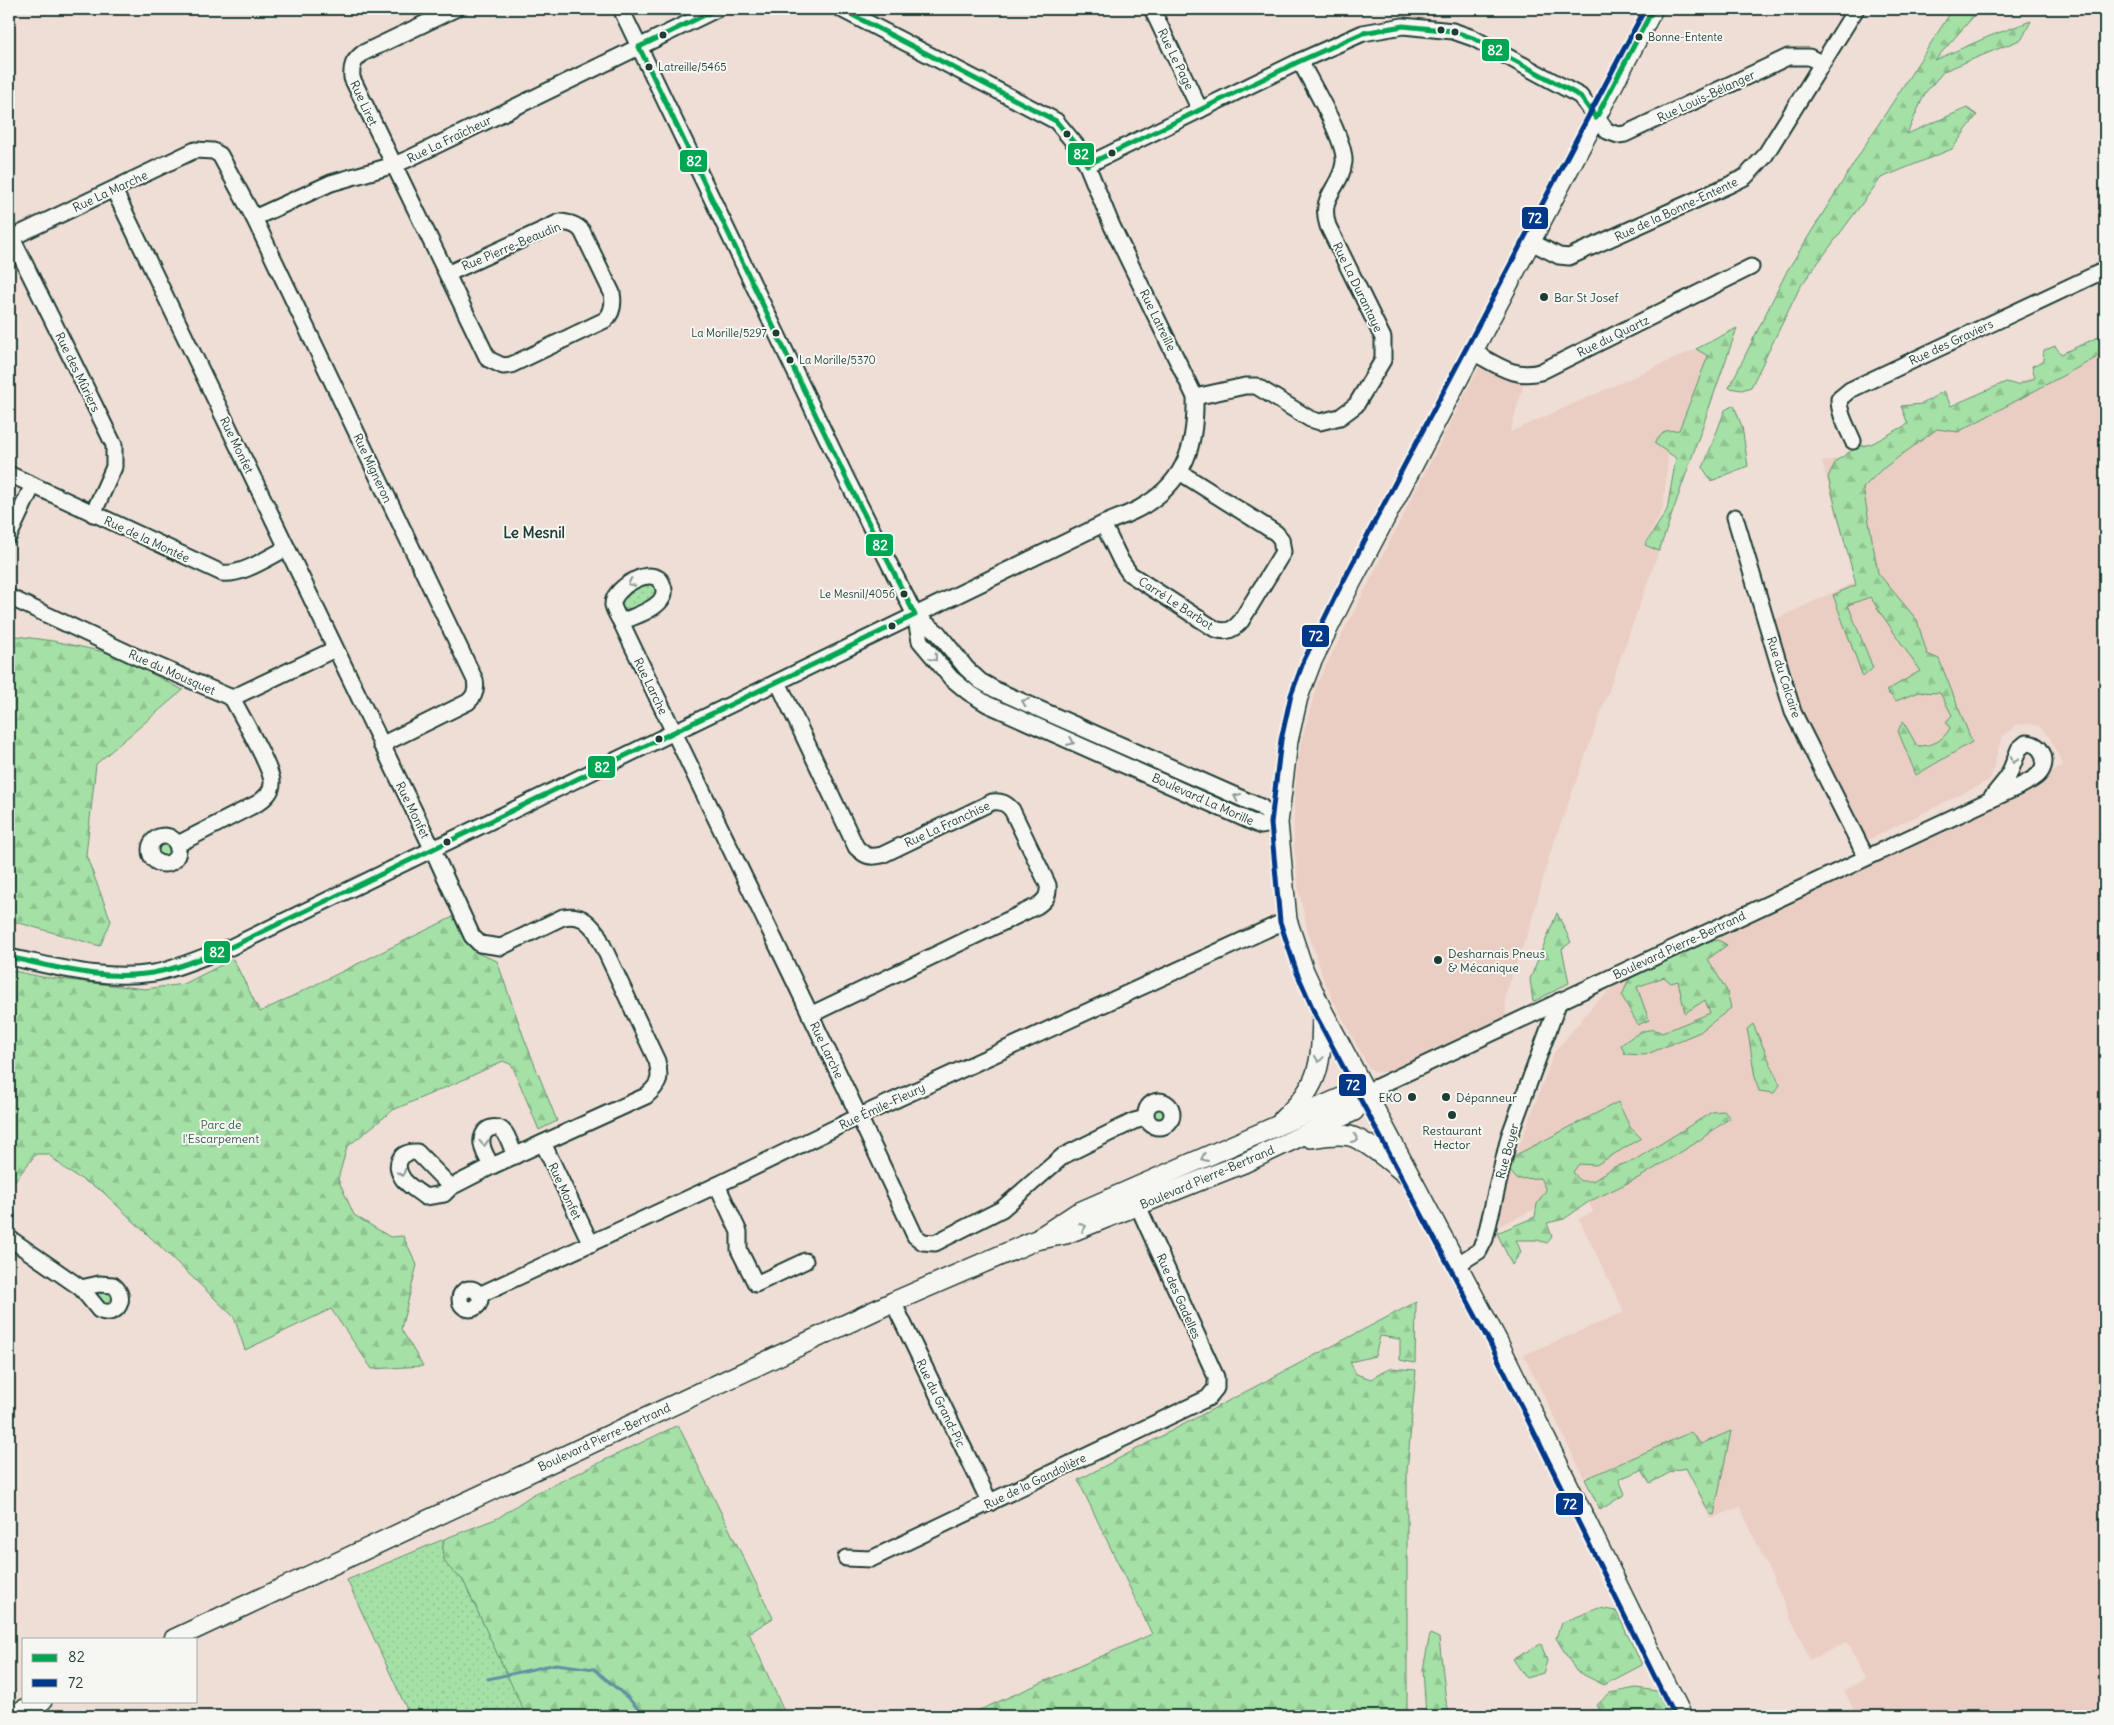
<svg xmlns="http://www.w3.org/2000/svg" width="2114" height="1725" viewBox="0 0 2114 1725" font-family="Delius,sans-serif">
<defs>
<pattern id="grass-dots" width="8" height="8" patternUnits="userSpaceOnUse" patternTransform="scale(1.25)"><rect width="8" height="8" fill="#a5e1a6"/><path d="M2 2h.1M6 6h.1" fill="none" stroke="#8ec290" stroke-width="1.8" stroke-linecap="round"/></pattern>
<pattern id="forest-firs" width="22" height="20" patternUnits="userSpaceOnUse" patternTransform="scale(1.25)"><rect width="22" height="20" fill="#a5e1a6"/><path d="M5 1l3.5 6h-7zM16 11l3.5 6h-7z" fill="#8ec290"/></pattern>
<pattern id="park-tufts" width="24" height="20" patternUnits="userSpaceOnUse" patternTransform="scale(1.25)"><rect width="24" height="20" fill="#a5e1a6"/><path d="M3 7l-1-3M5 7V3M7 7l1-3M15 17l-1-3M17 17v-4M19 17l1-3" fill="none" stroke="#8ec290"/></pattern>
</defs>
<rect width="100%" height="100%" fill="#efded6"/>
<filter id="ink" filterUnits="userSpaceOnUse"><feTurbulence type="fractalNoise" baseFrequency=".02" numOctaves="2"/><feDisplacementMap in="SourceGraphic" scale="10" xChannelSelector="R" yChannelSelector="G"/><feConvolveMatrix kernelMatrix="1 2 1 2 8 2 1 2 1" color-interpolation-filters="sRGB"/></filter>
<g filter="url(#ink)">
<g fill="#eacec3">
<polygon points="2105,342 2105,1716 1857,1716 1844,1690 1865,1679 1848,1642 1810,1660 1740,1507 1710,1519 1675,1441 1584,1478 1524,1355 1624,1312 1579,1219 1593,1212 1582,1187 1499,1226 1511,1168 1554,1053 1594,1004 1629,975 2063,766 2050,738 2039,726 2031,724 2016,725 2001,739 1990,780 1870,839 1861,837 1798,710 1772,621 1855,582 1822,462 1883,448"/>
<polygon points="1696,349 1708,356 1668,458 1663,508 1645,545 1659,551 1549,857 1531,924 1505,996 1506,1018 1386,1072 1376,1072 1369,1068 1334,1002 1323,977 1308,932 1299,892 1294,846 1294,803 1297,769 1302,738 1318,681 1478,369 1484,366 1519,383 1524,383 1510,432"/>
</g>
<g fill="url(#grass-dots)" stroke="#628f6d">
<polygon points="649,580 652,581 658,592 656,598 629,609 621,609 619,606 621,597"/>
<path d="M1159,1106L1166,1109L1168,1115C1164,1123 1156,1120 1149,1118L1148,1117Z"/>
<polygon points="109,1289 116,1294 112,1305 103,1305 90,1290"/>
<path d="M444,1539C440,1562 446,1565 463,1580L527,1716H410L347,1580Z"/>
</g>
<g fill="url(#forest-firs)" stroke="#628f6d">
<polygon points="1953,9 1980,9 1935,60 1990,36 2031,21 2022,39 1944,71 1925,93 1907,134 1967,108 1977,115 1952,149 1881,178 1800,287 1751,387 1742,390 1729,388 1787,271 1869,139"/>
<polygon points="1737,328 1659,551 1645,545 1667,510 1676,458 1654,443 1665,431 1679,430 1708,356 1696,349"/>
<path d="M2105,334V353L1958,432L1937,429L1881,470L1863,488L1878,573L1917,620L1927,654L1939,659L1972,742L1916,775L1898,731L1903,721L1917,746C1932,746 1942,742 1950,728L1946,722L1952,715L1940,693L1918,692L1896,701L1886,691L1920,671L1870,597L1848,605L1873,668L1863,677L1833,595L1856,585L1828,477L1836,461L1857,447L1871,444L1908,424L1901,406L1922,404L1944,391L1951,406L2006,382L2017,385L2035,378L2032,366L2044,361L2043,351L2055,346L2061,354Z"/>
<polygon points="1734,405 1742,427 1748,466 1711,481 1703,468 1725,410"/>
<polygon points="9,635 53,641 114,654 183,690 96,764 86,855 111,921 100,946 9,920"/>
<polygon points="461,913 477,953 497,961 524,1038 557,1121 539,1130 512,1065 503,1061 465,1079 393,1110 347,1147 338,1179 354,1215 390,1237 403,1236 417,1265 401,1329 423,1366 372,1369 331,1309 245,1350 234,1317 102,1191 69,1172 48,1154 36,1154 9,1188 9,970 42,977 145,989 184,984 233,959 260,1012"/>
<polygon points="1557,913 1571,942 1562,949 1569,983 1533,1002 1530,979"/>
<path d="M1718,940L1727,945L1708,959L1727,991L1731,1008L1700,1032L1645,1055L1625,1054L1621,1045C1633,1036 1648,1024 1662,1033L1710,1013L1705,1000L1685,1013L1678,981L1671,983L1664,977L1637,987L1649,1020L1638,1025L1622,996L1630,976L1700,941Z"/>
<path d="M1753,1024L1780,1085L1774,1093L1759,1091C1752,1071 1752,1050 1747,1029Z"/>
<polygon points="1618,1102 1630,1127 1641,1138 1596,1165 1579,1164 1573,1172 1580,1181 1593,1181 1614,1167 1633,1161 1712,1112 1724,1111 1730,1118 1694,1144 1642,1176 1590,1201 1564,1219 1547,1223 1552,1237 1547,1243 1537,1240 1516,1240 1521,1252 1512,1265 1497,1233 1535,1217 1537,1204 1546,1190 1540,1178 1517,1179 1507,1168 1516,1155"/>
<polygon points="1416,1302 1415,1363 1400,1360 1400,1339 1380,1336 1375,1356 1350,1362 1356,1374 1371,1379 1390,1368 1416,1370 1407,1471 1407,1716 966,1716 1152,1634 1078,1480"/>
<path d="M678,1425L773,1618L749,1633L786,1716H644L632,1710L616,1716H526L463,1580C446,1565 440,1563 444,1539L498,1518L532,1495Z"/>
<polygon points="1731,1431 1714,1515 1710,1514 1686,1468 1675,1470 1650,1483 1642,1470 1619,1479 1625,1494 1600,1510 1585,1479 1691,1432 1701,1444"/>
<polygon points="1599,1608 1616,1611 1642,1665 1604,1685 1576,1671 1556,1638 1561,1623"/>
<polygon points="1430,1634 1439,1638 1446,1701 1450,1716 1426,1716 1423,1670"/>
<polygon points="1541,1644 1547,1661 1543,1673 1526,1678 1513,1659"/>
<polygon points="1636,1688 1657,1691 1669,1716 1603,1716 1597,1705 1610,1693"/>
</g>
<circle fill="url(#park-tufts)" stroke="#628f6d" cx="164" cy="850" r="14"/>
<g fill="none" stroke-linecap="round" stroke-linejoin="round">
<polyline stroke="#6390a4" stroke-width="3" points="488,1679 556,1664 594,1669 628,1698 645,1716"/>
<defs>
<g id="minor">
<polyline points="621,9 846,478 915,615 920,641 951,678 968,692 987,704 1261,826 1278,823"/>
<polyline points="1152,9 1200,110"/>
<polyline points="1087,165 1300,61 1363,33 1403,26 1453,31 1473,38 1580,96 1607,131 1618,135 1625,134 1788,57 1809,57 1821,63"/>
<path d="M114,190L432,848L472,936L480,944L501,947L563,917C580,914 587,920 597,933L657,1061C661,1079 660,1084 646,1096L492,1166L451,1187L444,1194L425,1197C419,1192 408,1186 403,1179C393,1164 400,1151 417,1152L451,1187"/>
<polyline points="254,218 331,183 394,165 408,159 717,9"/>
<polyline points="9,232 114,445 114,467 93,514"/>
<path d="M9,239L195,150L213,151L220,155L254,218L475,680C477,690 475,696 468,702L381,745"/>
<polyline points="1531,242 1559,256 1569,257 1729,185 1745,177 1764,157 1856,9"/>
<path d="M447,274L560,222C569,223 576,224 582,231L612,293C614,304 613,313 605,320L511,365L503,366L488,359L352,78C351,66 353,61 363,53L455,9"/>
<path d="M1473,352C1496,364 1513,379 1540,372L1751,267"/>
<path d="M1195,397L1245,386H1256L1310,419L1320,422L1340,417L1356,405L1383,360V338L1328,226C1318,195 1341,189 1344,162C1346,140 1311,83 1300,61"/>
<path d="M1853,441C1847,427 1839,414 1839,399L1850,390L2105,270"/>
<path d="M9,474L222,573C241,576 269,557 287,548"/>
<polyline points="1735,517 1793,712 1866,857"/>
<path d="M1103,524L1121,561L1130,574L1215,629C1227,633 1233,630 1241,621L1283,552L1281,539L1276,533L1181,473"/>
<polyline points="9,536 33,485"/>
<polyline points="9,597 137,657 232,698 335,649"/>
<polyline points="915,615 938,633 966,668 980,681 996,690 1261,807 1278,823"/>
<path d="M621,622C632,617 653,611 661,600C664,596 665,591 663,586C657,562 612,587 613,605C614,610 618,617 621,622C719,827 820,1030 915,1236L923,1242L935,1243L1002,1209L1063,1156L1134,1121L1146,1118"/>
<path d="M778,682L856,847C865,856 869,858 882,855L992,802C1001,801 1006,803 1012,810L1048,885C1049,895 1046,900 1037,906L810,1015"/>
<circle cx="164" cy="850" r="14"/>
<path d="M178,844L258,803C266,797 273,791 272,781C270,765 241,715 232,698"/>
<path d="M9,957C58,967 103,981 154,973C175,970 209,954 231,947L1103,524C1117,518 1133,513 1145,505C1187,479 1196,443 1195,397L1112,226L1087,165L1076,145L1056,121L841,9"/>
<path d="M1366,1092L2020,786C2025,783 2033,780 2038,775C2050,763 2043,743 2026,743L2019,749L2008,777L1991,798"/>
<circle cx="1159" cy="1114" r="13"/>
<polyline points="543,1143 591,1244"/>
<path d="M492,1166C488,1160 483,1152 482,1144C480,1130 495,1121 505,1133C509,1139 512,1149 515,1156"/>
<polyline points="717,1185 739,1232 739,1250 756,1284 805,1261"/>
<polyline points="9,1238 81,1288"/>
<polyline points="1458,1264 1479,1251 1485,1239 1509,1137 1559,1001"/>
<path d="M99,1284L113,1285C129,1297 117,1319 99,1310L81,1288Z"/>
<circle cx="470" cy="1299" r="10"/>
<polyline points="479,1295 717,1185 860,1116 1287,920"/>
<polyline points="893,1302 990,1503"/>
<polyline points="846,1558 871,1559 1208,1398 1216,1388 1216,1377 1138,1206"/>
</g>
<g id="major">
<polyline points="1653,9 1343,598 1311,663 1298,697 1288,741 1278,823 1287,920 1304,971 1322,1010 1498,1342 1682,1716"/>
<path d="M1283,1119C1322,1084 1321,1062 1322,1012"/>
<path d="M1311,1138C1323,1136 1337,1133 1350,1136C1366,1140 1394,1165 1408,1176"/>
<polyline points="1042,1236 1077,1213 1350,1094 1366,1092"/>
<polyline points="174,1639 893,1302 1036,1240 1066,1234 1244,1163 1354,1111 1366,1092"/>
<polyline points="10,1716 42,1701"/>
</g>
</defs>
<use href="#minor" stroke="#1f3d34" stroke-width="19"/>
<use href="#major" stroke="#1f3d34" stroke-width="22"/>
<use href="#minor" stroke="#f6f6f2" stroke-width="15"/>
<use href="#major" stroke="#f6f6f2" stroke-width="19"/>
<defs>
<g id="bus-1">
<polyline points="841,9 1056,121 1076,145 1087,165 1300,61 1363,33 1403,26 1453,31 1473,38 1580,96 1596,118 1653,9"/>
<path d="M9,957C58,968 111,983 162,971C186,966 208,955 231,947L915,615L846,478L639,47L717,9"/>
</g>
<polyline id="bus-2" points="1645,9 1336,595 1304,660 1291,695 1281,740 1271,823 1280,922 1297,973 1315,1014 1491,1345 1674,1716"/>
</defs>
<use href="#bus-1" stroke="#f6f6f2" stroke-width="9"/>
<use href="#bus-2" stroke="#f6f6f2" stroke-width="9"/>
<use href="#bus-1" stroke="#00a651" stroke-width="5"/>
<use href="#bus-2" stroke="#013888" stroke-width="5"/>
</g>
<defs><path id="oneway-chevron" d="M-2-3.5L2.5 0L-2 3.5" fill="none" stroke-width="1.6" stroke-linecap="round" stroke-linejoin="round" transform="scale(1.25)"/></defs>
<g stroke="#8a9a93">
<use href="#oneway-chevron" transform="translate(631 583) rotate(154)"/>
<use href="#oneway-chevron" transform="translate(934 658) rotate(50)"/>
<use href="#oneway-chevron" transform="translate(1025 702) rotate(-157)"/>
<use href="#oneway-chevron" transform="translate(1071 742) rotate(23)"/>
<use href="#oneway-chevron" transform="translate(2014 760) rotate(111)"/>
<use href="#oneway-chevron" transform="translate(1237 797) rotate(-156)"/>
<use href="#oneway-chevron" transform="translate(1319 1059) rotate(98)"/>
<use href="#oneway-chevron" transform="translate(1355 1139) rotate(24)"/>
<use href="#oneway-chevron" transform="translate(484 1143) rotate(86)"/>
<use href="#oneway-chevron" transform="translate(1204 1158) rotate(157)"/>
<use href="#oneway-chevron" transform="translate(402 1173) rotate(68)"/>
<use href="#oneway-chevron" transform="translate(1083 1227) rotate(-21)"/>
</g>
</g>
<g fill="#1f3d34" stroke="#f6f6f2" stroke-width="2">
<circle cx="1441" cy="30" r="4.5"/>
<circle cx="1455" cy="32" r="4.5"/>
<circle cx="663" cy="35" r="4.5"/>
<circle cx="1639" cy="37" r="4.5"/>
<circle cx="649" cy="67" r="4.5"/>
<circle cx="1067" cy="134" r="4.5"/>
<circle cx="1112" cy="153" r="4.5"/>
<circle cx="1544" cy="297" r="5"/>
<circle cx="776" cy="333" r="4.5"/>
<circle cx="790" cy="360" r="4.5"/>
<circle cx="904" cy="594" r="4.5"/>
<circle cx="892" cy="626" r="4.5"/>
<circle cx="659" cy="739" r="4.5"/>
<circle cx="447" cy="842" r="4.5"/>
<circle cx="1438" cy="960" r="5"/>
<circle cx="1412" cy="1097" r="5"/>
<circle cx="1446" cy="1097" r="5"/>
<circle cx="1452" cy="1115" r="5"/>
</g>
<g text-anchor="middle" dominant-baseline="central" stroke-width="4" stroke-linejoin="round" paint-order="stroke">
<g font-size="11" fill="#1f3d34" stroke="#f6f6f2" text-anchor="start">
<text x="1648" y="37">Bonne-Entente</text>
<text x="658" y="67">Latreille/5465</text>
<text x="767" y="333" text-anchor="end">La Morille/5297</text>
<text x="799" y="360">La Morille/5370</text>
<text x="895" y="594" text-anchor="end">Le Mesnil/4056</text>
</g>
<g font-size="12" fill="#1f3d34" stroke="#f6f6f2">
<text transform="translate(1176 59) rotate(64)">Rue Le Page</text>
<text transform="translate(1706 96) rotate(-25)">Rue Louis-Bélanger</text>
<text transform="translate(364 103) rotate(65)">Rue Liret</text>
<text transform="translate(449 139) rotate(-26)">Rue La Fraîcheur</text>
<text transform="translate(110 191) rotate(-25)">Rue La Marche</text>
<text transform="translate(1676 209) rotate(-25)">Rue de la Bonne-Entente</text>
<text transform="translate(511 246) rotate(-23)">Rue Pierre-Beaudin</text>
<text transform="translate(1358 287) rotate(64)">Rue La Durantaye</text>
<text transform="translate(1158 320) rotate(64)">Rue Latreille</text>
<text transform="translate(1613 336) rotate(-26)">Rue du Quartz</text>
<text transform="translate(1951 342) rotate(-25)">Rue des Graviers</text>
<text transform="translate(78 372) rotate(64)">Rue des Mûriers</text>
<text transform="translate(237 445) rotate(64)">Rue Monfet</text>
<text transform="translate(373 468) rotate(65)">Rue Migneron</text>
<text transform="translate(147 539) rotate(25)">Rue de la Montée</text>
<text transform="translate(1176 603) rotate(33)">Carré Le Barbot</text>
<text transform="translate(172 672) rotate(24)">Rue du Mousquet</text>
<text transform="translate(1784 677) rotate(72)">Rue du Calcaire</text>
<text transform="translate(651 686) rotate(64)">Rue Larche</text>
<text transform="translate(1203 799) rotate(24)">Boulevard La Morille</text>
<text transform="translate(413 810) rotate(64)">Rue Monfet</text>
<text transform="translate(947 824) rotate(-25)">Rue La Franchise</text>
<text transform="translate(1679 945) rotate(-25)">Boulevard Pierre-Bertrand</text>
<text transform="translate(827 1050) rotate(64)">Rue Larche</text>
<text transform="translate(882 1106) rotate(-25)">Rue Émile-Fleury</text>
<text transform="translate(1507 1151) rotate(-75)">Rue Boyer</text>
<text transform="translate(1207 1177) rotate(-23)">Boulevard Pierre-Bertrand</text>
<text transform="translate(565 1191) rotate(65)">Rue Monfet</text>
<text transform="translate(1179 1296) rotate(66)">Rue des Gadelles</text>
<text transform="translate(941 1403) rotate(64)">Rue du Grand-Pic</text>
<text transform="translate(604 1437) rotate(-25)">Boulevard Pierre-Bertrand</text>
<text transform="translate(1035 1481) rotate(-26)">Rue de la Gandolière</text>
</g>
<g font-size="12" fill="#1f3d34" stroke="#f6f6f2" text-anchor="start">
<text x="1554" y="297">Bar St Josef</text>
<text x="1448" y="953">Desharnais Pneus<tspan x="1448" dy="14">&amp; Mécanique</tspan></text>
<text x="1402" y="1097" text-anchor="end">EKO</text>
<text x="1456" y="1097">Dépanneur</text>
<text x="1452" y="1130" text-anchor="middle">Restaurant<tspan x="1452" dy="14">Hector</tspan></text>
</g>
<g font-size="12" fill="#3a5e4b" stroke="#f6f6f2">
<text x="221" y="1124">Parc de<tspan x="221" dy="14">l'Escarpement</tspan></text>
</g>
<g font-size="15" font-weight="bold" fill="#1f3d34" stroke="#f6f6f2">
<text x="534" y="532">Le Mesnil</text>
</g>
</g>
<g stroke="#f6f6f2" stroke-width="2">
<rect x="1481" y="38" width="29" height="24" rx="5" fill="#00a651"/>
<rect x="1067" y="142" width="28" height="24" rx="5" fill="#00a651"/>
<rect x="679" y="149" width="29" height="24" rx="5" fill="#00a651"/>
<rect x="1521" y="206" width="28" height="24" rx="5" fill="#013888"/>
<rect x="865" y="533" width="29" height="24" rx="5" fill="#00a651"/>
<rect x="1301" y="624" width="29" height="24" rx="5" fill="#013888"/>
<rect x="587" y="755" width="29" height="24" rx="5" fill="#00a651"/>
<rect x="203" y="940" width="28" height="24" rx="5" fill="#00a651"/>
<rect x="1338" y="1073" width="29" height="24" rx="5" fill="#013888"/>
<rect x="1555" y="1492" width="29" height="24" rx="5" fill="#013888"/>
</g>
<g font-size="14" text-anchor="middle" font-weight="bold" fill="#fff">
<text x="1495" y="55">82</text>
<text x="1081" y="159">82</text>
<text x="694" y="166">82</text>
<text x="1535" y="223">72</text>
<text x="880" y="550">82</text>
<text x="1316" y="641">72</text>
<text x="602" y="772">82</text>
<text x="217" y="957">82</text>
<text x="1353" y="1090">72</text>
<text x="1570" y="1509">72</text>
</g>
<rect width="2114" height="1725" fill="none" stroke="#f6f6f2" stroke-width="30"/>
<rect x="15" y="15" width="2084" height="1695" fill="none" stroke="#1f3d34" stroke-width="2" filter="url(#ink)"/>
<rect x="22" y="1638" width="175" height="65" fill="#f6f6f2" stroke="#a0aca6"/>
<rect x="32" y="1654" width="25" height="8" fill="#00a651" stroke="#a0aca6"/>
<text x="68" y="1662" font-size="15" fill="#1f3d34">82</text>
<rect x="32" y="1679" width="25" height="8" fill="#013888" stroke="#a0aca6"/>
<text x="68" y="1688" font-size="15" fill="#1f3d34">72</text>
</svg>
